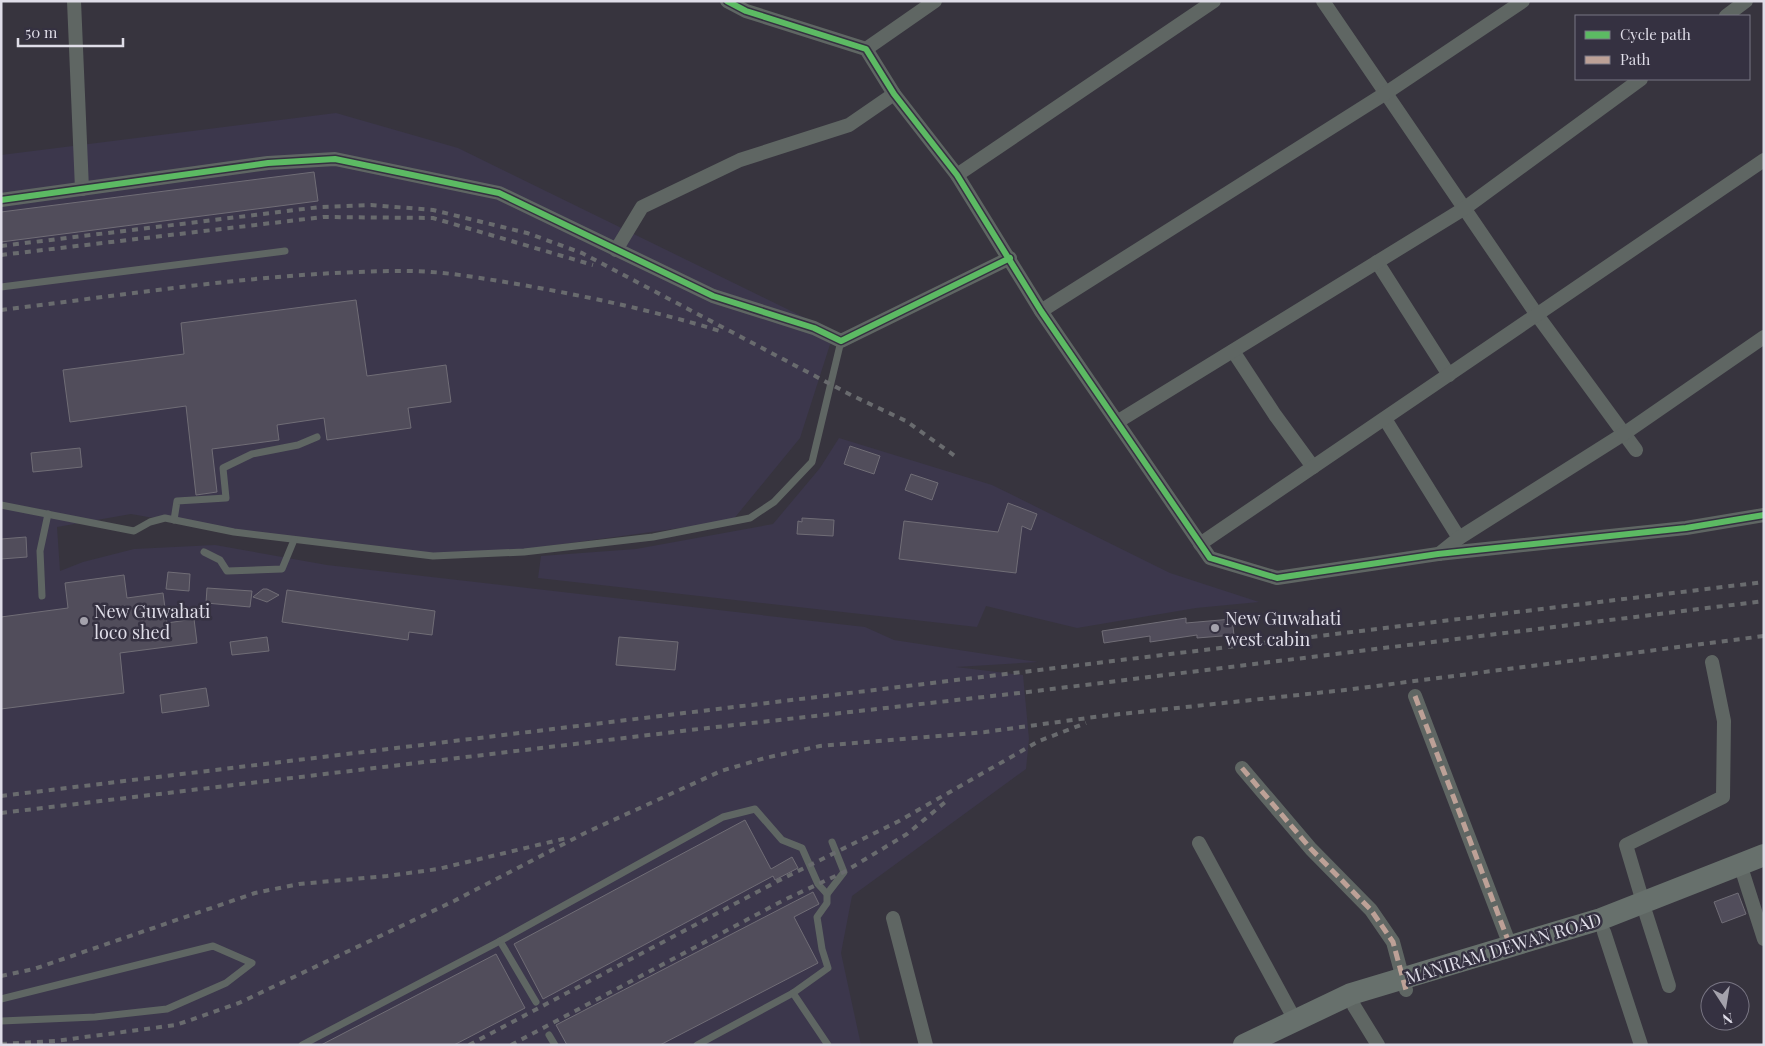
<svg xmlns="http://www.w3.org/2000/svg" width="1765" height="1046" viewBox="0 0 1765 1046" font-family="'Playfair Display',serif">
<rect width="100%" height="100%" fill="#37343e"/>
<g fill="#3c374c">
<polygon points="336,113 458,148 834,332 800,438 732,521 461,558 234,532 131,514 57,527 60,571 83,562 134,549 215,545 327,565 865,627 894,640 1038,662 956,667 1023,675 1029,739 1026,769 852,896 841,953 861,1045 1,1045 1,155"/>
<polygon points="839,438 992,485 1170,573 1259,602 1196,608 1077,628 986,606 977,627 538,578 541,556 636,549 773,524 820,468"/>
</g>
<g fill="#514d5b" stroke="#706d76">
<polygon points="314,172 318,201 1,242 1,212"/>
<polygon points="356,300 367,376 446,365 451,402 408,408 411,428 327,440 324,418 277,425 279,440 212,449 217,492 196,495 186,406 70,422 63,370 184,354 181,323"/>
<polygon points="850,446 880,456 874,474 844,464"/>
<polygon points="80,448 82,467 33,472 31,453"/>
<polygon points="911,474 938,483 932,500 905,490"/>
<polygon points="1008,503 1037,514 1031,530 1022,526 1016,573 899,559 904,521 998,532"/>
<polygon points="802,518 834,520 833,536 797,534 798,521 802,522"/>
<polygon points="26,537 27,557 1,559 1,539"/>
<polygon points="168,572 190,574 189,591 166,589"/>
<polygon points="124,575 127,598 163,593 167,623 194,619 197,643 120,653 124,693 1,709 1,617 68,608 65,583"/>
<polygon points="207,588 252,591 250,607 206,603"/>
<polygon points="263,589 267,589 279,595 267,602 253,597"/>
<polygon points="287,590 435,611 432,635 409,632 408,640 282,622"/>
<polygon points="1186,618 1186,623 1232,619 1234,635 1197,638 1197,635 1150,642 1150,636 1104,643 1102,631"/>
<polygon points="267,637 269,651 232,655 230,642"/>
<polygon points="619,637 678,642 675,670 616,665"/>
<polygon points="206,688 209,706 162,713 160,695"/>
<polygon points="745,820 771,869 792,857 798,868 775,880 773,876 543,999 514,944"/>
<polygon points="813,892 819,904 794,917 818,963 660,1045 567,1045 556,1025"/>
<polygon points="1738,893 1746,914 1722,923 1714,902"/>
<polygon points="496,954 525,1008 454,1045 321,1045"/>
</g>
<g fill="none" stroke-linecap="round" stroke-linejoin="round">
<g stroke="#5f6663" stroke-width="7">
<polyline points="1,287 285,251"/>
<polyline points="1,505 134,531 150,522 165,518 234,532 433,556 524,552 653,537 750,518 774,502 812,462 841,341"/>
<polyline points="174,520 177,501 226,498 223,468 252,454 298,445 317,437"/>
<polyline points="204,552 220,560 227,571 282,569 294,540"/>
<polyline points="42,596 40,551 48,514"/>
<polyline points="827,894 844,872 832,842"/>
<polyline points="500,941 536,1002"/>
<polyline points="793,993 828,1045"/>
<polyline points="1,999 213,946 252,963 226,983 167,1009 95,1017 1,1021"/>
<polyline points="549,1035 555,1045"/>
<polyline points="302,1045 500,941 723,817 755,809 782,840 802,848 818,884 827,894 827,903 817,917 822,949 828,968 793,993 697,1045"/>
</g>
<g stroke="#5f6663" stroke-width="14">
<polyline points="74,1 82,189"/>
<polyline points="727,1 746,11 866,49 894,94 957,175 1041,311 1210,558 1277,578 1438,554 1686,528 1764,515"/>
<polyline points="1323,1 1537,315 1636,450"/>
<polyline points="1726,16 1746,1"/>
<polyline points="866,49 935,1"/>
<polyline points="957,175 1214,1"/>
<polyline points="1,200 268,163 335,159 499,193 713,296 814,328 841,341 1010,258"/>
<polyline points="616,250 642,207 740,160 849,125 894,94"/>
<polyline points="1377,262 1449,375"/>
<polyline points="1041,311 1386,93 1523,1"/>
<polyline points="1233,351 1275,415 1313,467"/>
<polyline points="1385,419 1459,538"/>
<polyline points="1117,422 1465,208 1641,79"/>
<polyline points="1200,544 1764,160"/>
<polyline points="1439,554 1459,538 1625,433 1764,337"/>
<polyline points="1415,696 1511,948"/>
<polyline points="1242,768 1311,849 1371,910 1393,942 1406,990"/>
<polyline points="1199,843 1295,1020"/>
<polyline points="1740,864 1764,939"/>
<polyline points="1643,902 1626,845 1723,797 1724,721 1712,662"/>
<polyline points="1646,914 1669,986"/>
<polyline points="893,918 926,1045"/>
<polyline points="1604,932 1641,1045"/>
<polyline points="1351,994 1354,1006 1378,1045"/>
</g>
<polyline stroke="#67706c" stroke-width="22" points="1244,1045 1351,994 1601,919 1764,855"/>
<g stroke="#696b6e" stroke-width="4" stroke-dasharray="6 6" stroke-linecap="butt">
<polyline points="1,246 320,207 371,205 433,210 527,233 582,253 851,395 906,421 955,456"/>
<polyline points="1,255 323,217 433,218 593,265"/>
<path d="M1,310C133,294 266,272 399,271C436,270 474,277 511,283C581,295 652,310 720,331"/>
<polyline points="1,796 1764,582"/>
<polyline points="1,813 699,729 1028,692 1764,601"/>
<polyline points="1,976 34,969 255,893 299,884 387,876 438,869 567,838"/>
<polyline points="1,1044 55,1041 176,1025 239,1003 454,901 585,833 721,771 765,758 820,746 985,732 1102,716 1345,690 1764,636"/>
<polyline points="469,1045 776,882 899,821 1039,741 1086,723"/>
<polyline points="511,1045 784,900 844,872 907,834 949,799"/>
</g>
<g stroke="#bda197" stroke-width="5" stroke-dasharray="10 5" stroke-linecap="butt">
<polyline points="1415,696 1511,948"/>
<polyline points="1242,768 1311,849 1371,910 1393,942 1406,990"/>
</g>
<defs>
<g id="cycleway">
<polyline points="727,1 746,11 866,49 894,94 957,175 1041,311 1210,558 1277,578 1438,554 1686,528 1764,515"/>
<polyline points="1,200 268,163 335,159 499,193 713,296 814,328 841,341 1010,258"/>
</g>
</defs>
<use href="#cycleway" stroke="#353141" stroke-width="9"/>
<use href="#cycleway" stroke="#5cba63" stroke-width="6"/>
</g>
<g fill="#a4a2ac" stroke="#353141" stroke-width="2">
<circle cx="84" cy="621" r="5"/>
<circle cx="1215" cy="628" r="5"/>
</g>
<g text-anchor="middle" dominant-baseline="central" stroke-width="5" stroke-linejoin="round" paint-order="stroke">
<g font-size="18" fill="#dfdde8" stroke="#353141" text-anchor="start">
<text x="94" y="611">New Guwahati<tspan x="94" dy="21">loco shed</tspan></text>
<text x="1225" y="618">New Guwahati<tspan x="1225" dy="21">west cabin</tspan></text>
</g>
<g font-size="18" fill="#dfdde8" stroke="#353141">
<text transform="translate(1503 948) rotate(-17)">MANIRAM DEWAN ROAD</text>
</g>
</g>
<rect width="1765" height="1046" fill="none" stroke="#dfdde8" stroke-width="5"/>
<rect x="1575" y="15" width="175" height="65" fill="#353141" stroke="#797684"/>
<rect x="1585" y="31" width="25" height="8" fill="#5cba63" stroke="#797684"/>
<text x="1620" y="40" font-size="15" fill="#dfdde8">Cycle path</text>
<rect x="1585" y="56" width="25" height="8" fill="#bda197" stroke="#797684"/>
<text x="1620" y="65" font-size="15" fill="#dfdde8">Path</text>
<g transform="translate(1725 1006) rotate(168)"><circle r="24" fill="#353141" stroke="#797684"/>
<path d="M0-4L9 19L0 12L-9 19Z" fill="#a4a2ac"/>
<text y="-8" font-size="14" font-weight="bold" text-anchor="middle" fill="#dfdde8">N</text>
</g>
<path d="M18 38v8h105v-8" fill="none" stroke="#dfdde8" stroke-width="2.5"/>
<text x="25" y="38" font-size="15" fill="#dfdde8" stroke="#353141" stroke-width="4" paint-order="stroke">50 m</text>
</svg>
